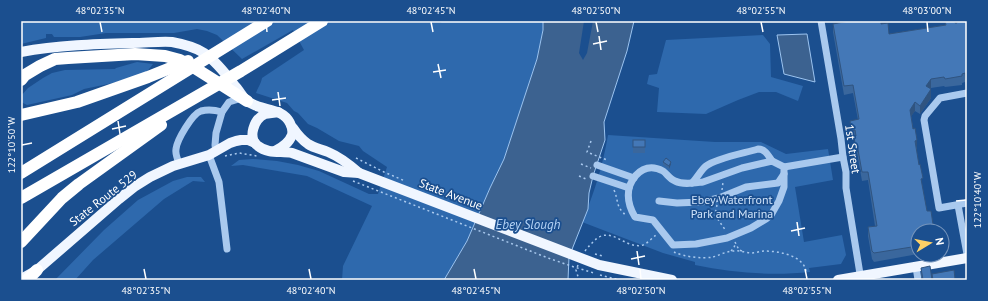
<svg xmlns="http://www.w3.org/2000/svg" width="988" height="301" viewBox="0 0 988 301" font-family="'PT Sans',sans-serif">
<rect width="100%" height="100%" fill="#1b4f8f"/>
<g fill="#2e69ad">
<path d="M21,21L441,23L442,21H543V30L537,59L504,160L490,188L467,241L444,280H342L343,266L372,206L307,176L243,165L231,166L239,160L253,159L277,161L298,165L319,171L369,194H378L387,167L363,151L359,146L339,141L317,128L308,124L298,113L294,111L287,103L256,93C258,87 261,84 262,78L304,50L293,30L242,59L217,35L207,31L197,29L174,33H106L80,37H54L52,34H46V38L21,44Z"/>
<polygon points="763,35 770,44 771,77 803,86 798,101 776,92 759,92 738,100 706,114 657,112 659,88 647,84 649,75 657,74 666,40"/>
<polygon points="137,62 153,64 146,73 113,83 84,89 72,95 27,105 21,102 21,96 28,88 43,78 52,73 65,70 115,69 116,68"/>
<path d="M608,135L715,142H761L786,154L828,149L833,180L795,187L804,242L842,235L846,255L841,264L809,268L810,272C771,276 733,273 695,265V262L663,253L582,222C594,194 603,165 608,135Z"/>
<polygon points="187,177 201,177 205,182 193,181 164,199 93,260 75,280 55,280 104,230 138,200 173,181"/>
</g>
<g fill="#3c6290" stroke="#9cc4f0">
<polygon points="543,21 634,21 627,51 604,122 605,140 593,176 589,193 588,209 569,257 568,280 444,280 467,241 490,188 504,159 537,59 543,30"/>
<polygon points="807,34 815,82 784,74 777,35"/>
</g>
<polygon fill="#1b4f8f" points="584,21 593,21 587,53 583,60 579,53"/>
<g fill="none" stroke-linecap="round" stroke-linejoin="round">
<g stroke="#a9c9ee" stroke-width="1.5" stroke-dasharray="2 3" stroke-linecap="butt">
<polyline points="591,141 587,152 607,160"/>
<polyline points="225,156 239,153 257,156"/>
<polyline points="356,158 384,172 405,181"/>
<polyline points="581,164 591,168"/>
<polyline points="579,176 586,179"/>
<polyline points="353,181 548,258 574,267 594,273"/>
<path d="M614,190C619,201 615,207 627,216"/>
<polyline points="722,190 723,182"/>
<polyline points="717,205 715,215 726,231"/>
<polyline points="735,242 739,250 742,251"/>
<path d="M585,251C588,247 591,244 594,241C611,224 625,250 643,245C648,243 652,238 656,235"/>
<polyline points="731,251 734,248 735,244"/>
<path d="M674,252C684,257 703,259 713,257C720,255 727,251 734,251C740,250 746,253 752,253C756,253 760,251 764,251C778,251 803,255 806,271"/>
<polyline points="595,254 603,256"/>
<polyline points="578,265 576,270 579,280"/>
<polyline points="600,275 619,280"/>
</g>
<g stroke="#a9c9ee" stroke-width="7">
<polyline points="821,21 841,139 843,157 846,172 846,188 861,280"/>
<polyline points="967,93 940,98 925,116 924,120 939,208 967,203"/>
<polyline points="216,152 215,145 216,133 222,112 229,102 242,98"/>
<polyline points="209,155 219,182 227,249"/>
<path d="M772,161L784,167V187L779,201L771,215L766,219L751,228L727,238L696,244L673,245L653,220L635,217C629,207 626,197 630,185C636,171 648,163 663,171C667,174 670,179 675,181C683,185 694,183 703,182L742,168Z"/>
<path d="M179,164C178,160 175,154 176,149C177,140 192,114 201,111C209,109 215,110 222,112"/>
<polyline points="597,165 634,178"/>
<polyline points="784,167 843,157"/>
<polyline points="593,176 629,188"/>
<path d="M692,183C697,178 701,170 706,166C716,158 745,153 758,149C765,149 768,155 772,161"/>
<polyline points="659,201 677,203 701,202 719,198 746,187 778,183 784,174"/>
<polyline points="958,205 967,254"/>
<polyline points="916,267 918,280"/>
</g>
<g stroke="#f0f6ff" stroke-width="10">
<path d="M21,52C58,45 96,44 133,43C145,43 161,41 172,42C183,44 195,47 204,53C216,61 226,74 235,86C239,90 242,96 246,100C259,112 282,106 290,123C292,127 293,131 292,135C289,143 283,147 275,151"/>
<path d="M278,112C273,113 269,113 265,114C254,119 247,138 258,146C268,154 280,151 292,153L344,172L359,173L599,265L672,280"/>
<path d="M293,128C297,134 301,139 308,144C314,148 321,149 328,152C340,157 349,164 359,173"/>
<polyline points="21,279 37,270 119,199 134,187 150,177 173,166 209,155 230,143 236,141 241,140 248,140 255,143"/>
<polyline points="838,280 967,258"/>
</g>
<g stroke="#fff" stroke-width="12">
<polyline points="21,80 25,75 40,66 55,59 68,58 135,54 165,56 180,60 190,65 247,101"/>
<polyline points="21,115 77,102 148,77 188,61"/>
<polyline points="21,173 267,21"/>
<polyline points="21,198 241,71 322,21"/>
<polyline points="21,242 62,198 79,184 161,125"/>
<polyline points="27,280 37,270"/>
</g>
</g>
<g fill="#3a679d">
<polygon points="945,21 955,23 956,23 955,21 967,21 967,87 966,87 965,82 962,83 962,85 945,87 944,86 931,88 930,89 931,98 920,114 915,111 911,116 917,149 918,254 874,262 872,259 868,236 868,227 875,226 868,180 862,181 857,153 855,153 854,145 854,139 851,139 850,129 850,121 858,120 853,93 844,95 833,32 833,24 881,24 889,34 945,25"/>
<rect x="633" y="140" width="12" height="13"/>
<polygon points="663,162 671,164 669,169 663,165"/>
<polygon points="921,268 932,280 921,280"/>
</g>
<g fill="#305480">
<polygon points="931,79 931,88 926,94 926,86"/>
<polygon points="931,89 931,98 920,114 920,106"/>
<polygon points="915,102 915,111 910,118 910,110"/>
<polygon points="917,140 917,149 915,141"/>
<polygon points="671,162 671,164 669,169 669,166"/>
</g>
<g fill="#4478b7" stroke="#305480">
<polygon points="849,21 881,21 881,24 888,23 889,34 946,25 945,21 955,21 955,23 957,23 957,21 967,21 967,79 966,79 965,73 962,74 962,76 945,79 944,77 931,79 926,86 931,89 920,106 915,102 910,110 913,129 915,128 917,140 915,141 919,165 920,164 923,178 921,179 927,211 931,211 934,231 918,231 918,246 874,253 872,251 868,227 877,226 868,172 862,172 857,144 855,144 854,136 856,136 855,130 851,131 850,121 859,119 853,85 844,86 833,24"/>
<rect x="633" y="140" width="12" height="7"/>
<polygon points="666,158 671,162 669,166 663,162"/>
<polygon points="930,266 932,280 923,280 921,268"/>
<polygon points="954,270 955,279 947,280 933,280 932,274"/>
</g>
<path fill="none" stroke="#fff" stroke-width="1.5" d="M100,22L102,32M266,22L267,32M431,22L433,32M596,22L598,32M761,22L763,32M927,22L928,32M599,36L601,50M593,44L607,41M438,64L441,78M433,72L446,70M278,92L280,106M272,100L286,98M118,121L120,134M112,129L126,126M22,145L32,143M956,201L966,200M797,222L799,236M791,231L805,228M637,251L639,265M631,259L645,256M144,269L146,279M309,269L311,279M474,269L476,279M640,269L641,279M805,269L807,279"/>
<g text-anchor="middle" dominant-baseline="central" stroke-width="3.5" stroke-linejoin="round" paint-order="stroke">
<g font-size="12" fill="#fff" stroke="#1b4f8f">
<text transform="translate(853 149) rotate(82)">1st Street</text>
<text transform="translate(451 194) rotate(21)">State Avenue</text>
<text transform="translate(103 198) rotate(-38)">State Route 529</text>
</g>
<g font-size="12" fill="#cfe3fa" stroke="#1b4f8f">
<text x="732" y="199">Ebey Waterfront<tspan x="732" dy="14">Park and Marina</tspan></text>
</g>
<g font-size="13" font-style="italic" fill="#b5d3f5" stroke="#1b4f8f">
<text x="528" y="224">Ebey Slough</text>
</g>
</g>
<rect width="988" height="301" fill="none" stroke="#1b4f8f" stroke-width="44"/>
<g transform="translate(930 243) rotate(80)"><circle r="19" fill="#1b4f8f" stroke="#7695bc"/>
<path d="M0-3L7 15L0 10L-7 15Z" fill="#ffd166"/>
<text y="-6" font-size="11" font-weight="bold" text-anchor="middle" fill="#ffffff">N</text>
</g>
<rect x="22" y="22" width="944" height="257" fill="none" stroke="#fff" stroke-width="1.5"/>
<g font-size="10" text-anchor="middle" fill="#fff">
<text x="100" y="14">48°02'35"N</text>
<text x="266" y="14">48°02'40"N</text>
<text x="431" y="14">48°02'45"N</text>
<text x="596" y="14">48°02'50"N</text>
<text x="761" y="14">48°02'55"N</text>
<text x="927" y="14">48°03'00"N</text>
<text transform="translate(11 145) rotate(-90)" y="4">122°10'50"W</text>
<text transform="translate(977 200) rotate(-90)" y="4">122°10'40"W</text>
<text x="146" y="294">48°02'35"N</text>
<text x="311" y="294">48°02'40"N</text>
<text x="476" y="294">48°02'45"N</text>
<text x="641" y="294">48°02'50"N</text>
<text x="807" y="294">48°02'55"N</text>
</g>
</svg>
